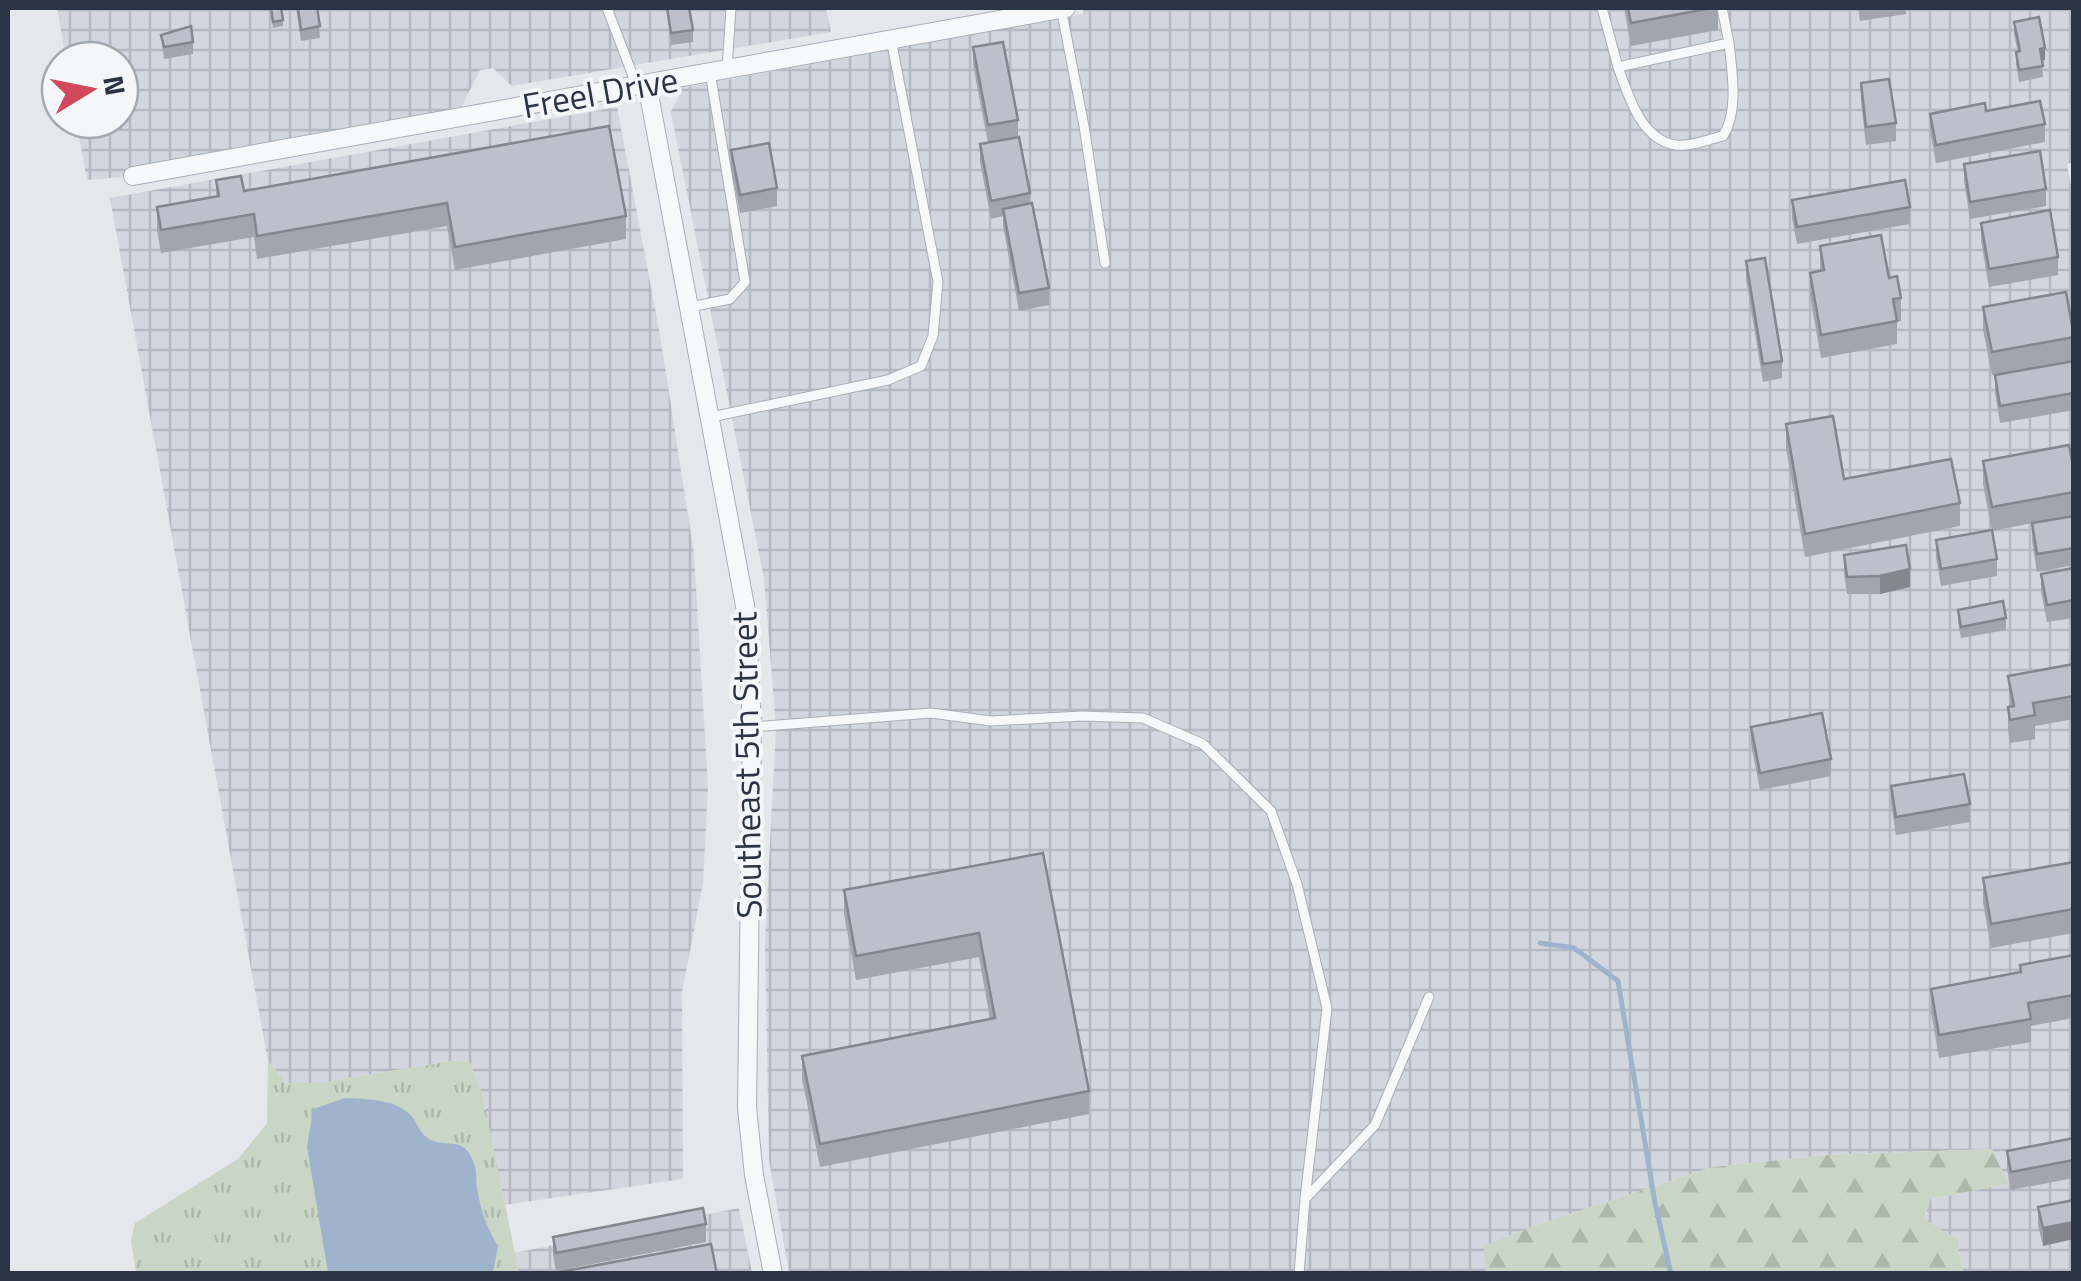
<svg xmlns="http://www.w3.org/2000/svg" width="2081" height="1281" viewBox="0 0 2081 1281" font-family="'Titillium Web',sans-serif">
<defs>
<pattern id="industrial-grid" width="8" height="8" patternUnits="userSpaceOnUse" patternTransform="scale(2.5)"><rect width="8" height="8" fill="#d2d6de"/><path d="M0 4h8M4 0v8" fill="none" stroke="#b4b8c0"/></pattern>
<pattern id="grass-tufts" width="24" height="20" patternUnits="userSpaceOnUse" patternTransform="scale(2.5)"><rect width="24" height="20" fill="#c9d6c5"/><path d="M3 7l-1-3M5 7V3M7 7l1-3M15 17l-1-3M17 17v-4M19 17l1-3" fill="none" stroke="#adb8ab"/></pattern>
<pattern id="forest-firs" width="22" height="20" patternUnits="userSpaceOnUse" patternTransform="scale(2.5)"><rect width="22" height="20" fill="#c9d6c5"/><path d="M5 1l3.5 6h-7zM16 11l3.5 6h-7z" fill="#adb8ab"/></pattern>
</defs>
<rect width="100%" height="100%" fill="#e4e7ec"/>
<g fill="url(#industrial-grid)">
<polygon points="57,8 826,8 831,32 512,86 493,68 480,70 456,118 133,176 87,180 76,120 120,120 120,60 66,60"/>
<polygon points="1083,8 2072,8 2074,162 2067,164 2074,204 2073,1273 1963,1273 1957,1239 1924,1220 1930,1199 2007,1184 1992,1149 1827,1155 1713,1167 1525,1229 1485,1246 1485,1273 789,1273 769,1160 765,942 776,727 764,578 671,112 682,88 1083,14"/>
<polygon points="617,107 660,335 694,554 708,787 703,883 682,992 683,1179 504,1205 483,1097 470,1063 459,1060 318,1083 286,1083 268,1061 110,198"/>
<polygon points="739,1208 752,1273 519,1273 514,1253"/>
</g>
<polygon fill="url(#grass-tufts)" points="459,1060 470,1063 483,1097 519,1273 136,1273 131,1240 135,1223 238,1159 267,1123 268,1061 286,1083 318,1083"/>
<polygon fill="url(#forest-firs)" points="1992,1149 2008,1184 1930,1199 1924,1219 1957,1239 1963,1273 1485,1273 1484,1246 1525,1229 1713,1167 1827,1155"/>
<path fill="#9fb4cc" d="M345,1098C365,1099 390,1099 406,1111C417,1118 418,1134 431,1140C449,1148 465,1135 474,1164C477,1171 476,1180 477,1188C480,1208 487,1229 498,1246L493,1273H328L307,1147L313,1109Z"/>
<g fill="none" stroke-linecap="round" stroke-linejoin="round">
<polyline stroke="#9fb4cc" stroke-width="5" points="1540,943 1574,948 1618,981 1655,1203 1671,1274"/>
<defs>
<g id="service">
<polyline points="607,8 636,84"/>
<polyline points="1061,8 1084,126 1105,263"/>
<polyline points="1602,8 1618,67 1729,43 1722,8"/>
<path d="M1618,67C1628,95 1641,140 1676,145C1690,147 1709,139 1723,136C1739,111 1732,72 1729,43"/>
<polyline points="727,69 731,8"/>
<polyline points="690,307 730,299 745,282 710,72"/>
<polyline points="711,417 888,380 921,366 933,336 938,282 891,39"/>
<polyline points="752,727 931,713 991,721 1082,716 1143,718 1203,744 1271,811 1297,884 1327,1008 1305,1199"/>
<polyline points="1299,1274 1305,1199 1375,1125 1429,997"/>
</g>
<g id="minor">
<polyline points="647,84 746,611 752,727 747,1108 754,1175 773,1274"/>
<polyline points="133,176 1066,8"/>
</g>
</defs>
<use href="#service" stroke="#a9aeb7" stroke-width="11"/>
<use href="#minor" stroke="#a9aeb7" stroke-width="20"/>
<use href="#service" stroke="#f7f8fa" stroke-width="9"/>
<use href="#minor" stroke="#f7f8fa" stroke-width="18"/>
</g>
<g fill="#a1a5ae">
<polygon points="270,8 283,20 283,26 273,28"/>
<polygon points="296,8 317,8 320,38 301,41"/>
<polygon points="667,8 693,30 693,42 671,45"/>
<polygon points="1624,8 1718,8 1718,30 1631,46"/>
<polygon points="1858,8 1906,8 1906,14 1860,21"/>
<polygon points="2014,22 2045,60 2042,60 2043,77 2019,82 2016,64 2016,52 2018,52 2014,34"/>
<polygon points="161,35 193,42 193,54 164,59"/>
<polygon points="973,47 1018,120 1018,137 1030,193 1030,204 1049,288 1049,305 1019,311 1003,226 1003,216 991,219 980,162 980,144 988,143 973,65"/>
<polygon points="1861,83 1896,123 1896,141 1866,145 1861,101"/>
<polygon points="1986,111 2045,124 2045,142 1936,163 1930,131 1930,114"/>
<polygon points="609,126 626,216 626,239 455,270 447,226 257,259 254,237 161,253 157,230 157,207 216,196 216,180 244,191"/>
<polygon points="731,150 777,188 777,206 740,213 731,168"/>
<polygon points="1964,164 2046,189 2046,206 1970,219 1964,181"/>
<polygon points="1792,200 1910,207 1910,224 1797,244 1792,218"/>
<polygon points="1981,223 2058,257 2058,275 1989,287 1981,241"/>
<polygon points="1820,246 1889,278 1901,298 1901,321 1897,322 1897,344 1821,358 1810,296 1810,273 1820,271"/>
<polygon points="1746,261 1782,361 1782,378 1763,382 1746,279"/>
<polygon points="1983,307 2074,334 2074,360 1992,375 1983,330"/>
<polygon points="2074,361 2074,410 2000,423 1995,393 1995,375"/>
<polygon points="1786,424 1844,479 1960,503 1960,526 1805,557 1786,448"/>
<polygon points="1983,461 2074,471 2074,515 1992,531 1983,484"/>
<polygon points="2074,516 2074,565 2037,572 2032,541 2032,523"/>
<polygon points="1936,540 1997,559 1997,576 1941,586 1936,558"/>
<polygon points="1844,555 1910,587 1880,594 1847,594 1844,573"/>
<polygon points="2074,568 2074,618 2047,622 2041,591 2041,574"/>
<polygon points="1958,610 2006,618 2006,630 1961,638 1958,622"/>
<polygon points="2074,664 2074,719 2035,726 2035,739 2010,743 2008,730 2008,707 2010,707 2008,676"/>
<polygon points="1751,727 1831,759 1831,776 1760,790 1751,744"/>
<polygon points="1891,786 1970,804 1970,822 1896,835 1891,804"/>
<polygon points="1043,853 1089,1091 1089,1114 820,1167 802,1079 802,1056 990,1019 979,957 856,980 844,914 844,890"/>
<polygon points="2074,862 2074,933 1991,948 1983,902 1983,878"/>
<polygon points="2074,955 2074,1018 2031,1026 2031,1042 1939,1058 1931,1012 1931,989 2020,973 2020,965"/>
<polygon points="2074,1138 2074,1178 2011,1190 2007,1169 2007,1151"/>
<polygon points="2074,1200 2043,1246 2038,1225 2038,1207"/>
<polygon points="706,1224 706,1242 556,1271 553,1255 553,1237"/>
</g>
<g fill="#83868d">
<polygon points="2045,48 2045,60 2040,61 2040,49"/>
<polygon points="1910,569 1910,587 1880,594 1880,576"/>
<polygon points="2074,1222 2074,1239 2043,1246 2043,1228"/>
</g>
<g fill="#bbc0ca" stroke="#83868d" stroke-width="2.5">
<polygon points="271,8 281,8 283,20 273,22"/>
<polygon points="298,8 317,8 320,26 301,30"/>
<polygon points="667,8 689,8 693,30 671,33"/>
<polygon points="1628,8 1712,8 1631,23"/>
<polygon points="2039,17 2045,48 2040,49 2043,66 2019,70 2016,52 2020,51 2014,22"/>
<polygon points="191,26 193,42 164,47 161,35"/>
<polygon points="1003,42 1018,120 988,125 973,47"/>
<polygon points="1889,79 1896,123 1866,127 1861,83"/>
<polygon points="2040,101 2045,124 1936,145 1930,114 1985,103 1986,111"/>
<polygon points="609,126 626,216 455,247 447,203 257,236 254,214 161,230 157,207 219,196 216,180 241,176 244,191"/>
<polygon points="1019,137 1030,193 991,201 980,144"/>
<polygon points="769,143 777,188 740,195 731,150"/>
<polygon points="2040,151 2046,189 1970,202 1964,164"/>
<polygon points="1905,180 1910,207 1797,227 1792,200"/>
<polygon points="1032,203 1049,288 1019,293 1003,209"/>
<polygon points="2050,210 2058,257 1989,269 1981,223"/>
<polygon points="1881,235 1889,278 1897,276 1901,298 1893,299 1897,321 1821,335 1810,273 1824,270 1820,246"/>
<polygon points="1765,258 1782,361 1763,364 1746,261"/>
<polygon points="2066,292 2074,337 1992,352 1983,307"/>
<polygon points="2074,361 2074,393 2000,406 1995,375"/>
<polygon points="1833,416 1844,479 1951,459 1960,503 1805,534 1786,424"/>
<polygon points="2069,445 2074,471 2074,492 1992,507 1983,461"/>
<polygon points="2074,516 2074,548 2037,554 2032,523"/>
<polygon points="1992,530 1997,559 1941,569 1936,540"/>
<polygon points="1906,545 1910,569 1880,576 1847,577 1844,555"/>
<polygon points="2074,568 2074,600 2047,605 2041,574"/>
<polygon points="2003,601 2006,618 1961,627 1958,610"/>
<polygon points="2074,664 2074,696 2033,703 2035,715 2010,720 2008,707 2014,706 2008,676"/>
<polygon points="1822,713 1831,759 1760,773 1751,727"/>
<polygon points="1964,774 1970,804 1896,817 1891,786"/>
<polygon points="1043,853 1089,1091 820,1144 802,1056 995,1018 979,933 856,956 844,890"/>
<polygon points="2074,862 2074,909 1991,924 1983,878"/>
<polygon points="2074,955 2074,995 2028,1003 2031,1019 1939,1035 1931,989 2021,972 2020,965"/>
<polygon points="2074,1138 2074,1160 2011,1172 2007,1151"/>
<polygon points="2074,1200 2074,1222 2043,1228 2038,1207"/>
<polygon points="703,1208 706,1224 556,1253 553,1237"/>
<polygon points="711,1244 717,1274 561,1274 560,1272"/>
</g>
<g text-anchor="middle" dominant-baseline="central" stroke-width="8" stroke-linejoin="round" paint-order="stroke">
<g font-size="35" fill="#2b3445" stroke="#f4f6f9">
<text transform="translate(600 92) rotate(-10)">Freel Drive</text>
<text transform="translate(746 765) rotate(-91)">Southeast 5th Street</text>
</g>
</g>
<rect width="2081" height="1281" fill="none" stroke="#2b3445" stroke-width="20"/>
<g transform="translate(90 90) rotate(80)"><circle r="48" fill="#f4f6f9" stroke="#a4a8b1" stroke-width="2.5"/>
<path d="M0-8L18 38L0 25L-18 38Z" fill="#d1495b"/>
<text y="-15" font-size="28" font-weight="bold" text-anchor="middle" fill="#2b3445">N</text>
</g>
</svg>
